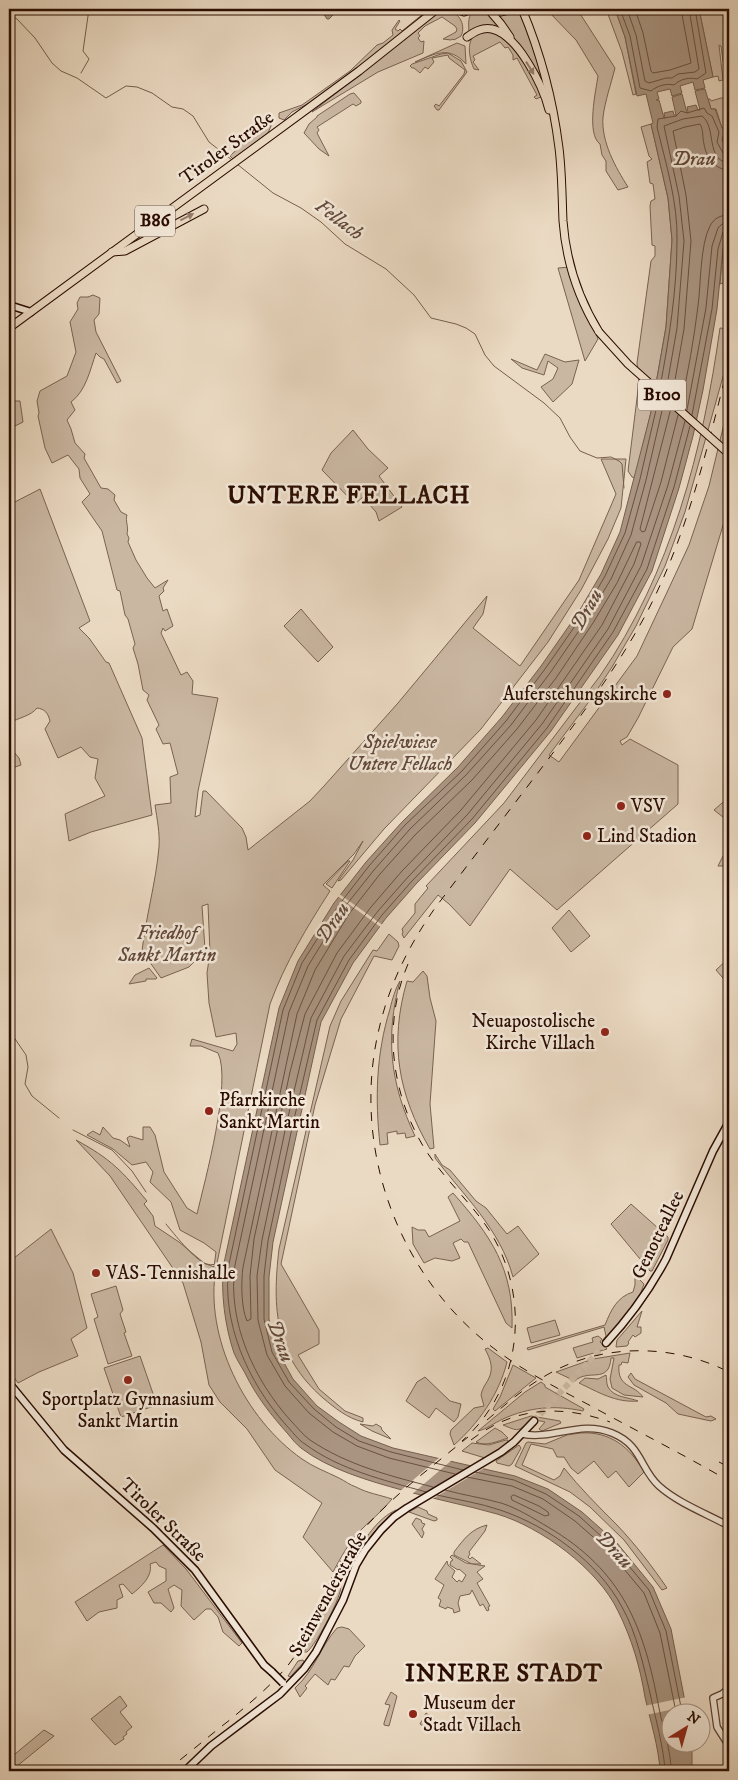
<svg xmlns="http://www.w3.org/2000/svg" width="738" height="1780" viewBox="0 0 738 1780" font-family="'IM FELL DW Pica',serif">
<rect width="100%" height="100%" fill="#ebdac3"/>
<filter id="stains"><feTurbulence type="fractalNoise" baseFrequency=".004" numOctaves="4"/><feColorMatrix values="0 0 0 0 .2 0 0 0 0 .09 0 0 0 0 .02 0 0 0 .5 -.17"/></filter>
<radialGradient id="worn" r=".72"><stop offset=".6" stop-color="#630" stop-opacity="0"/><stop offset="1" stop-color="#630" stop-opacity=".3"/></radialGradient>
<g fill="#cab7a2" stroke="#7a6251">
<polygon points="429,9 433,9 336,84 311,102 292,112 284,120 279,118 279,113 302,105 350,71 377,45 383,43 393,35 392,30 399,20 400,21 395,29 398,31 400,29 402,31"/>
<path d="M445,9C457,10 467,24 461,36L454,40L453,39L451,40L443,39L456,32L457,29L455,26L442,17L425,26L418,33L420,36L418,38L421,42L424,41L423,53L378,72L312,112L413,33L431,16L437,11Z"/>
<polygon points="519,9 530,33 547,92 495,14 509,14"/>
<path d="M546,9H577L615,68C611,84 605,101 603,117C601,142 616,168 628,187L618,190L606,171V161L602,155L600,144C586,134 596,90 598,76L576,40Z"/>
<polygon points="606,9 615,9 625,37 636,94 633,95 622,52"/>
<polygon points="699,9 729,9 729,74 723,61 721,46 719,45 723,80 719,81 718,76 713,77"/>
<path d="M478,10C492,12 500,25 508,36L495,28L469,35C469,24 466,13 478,10Z"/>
<path d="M490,30C518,45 529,69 543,96L536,99L534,97L537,95L517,58L513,60V55L508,47L505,48L500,42L473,56L475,60L473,62L479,70L474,69C470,61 466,43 474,36C478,33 485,32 490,30Z"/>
<path d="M457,43L465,46L466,64C449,45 435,54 415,62Z"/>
<polygon points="448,53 461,61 467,72 439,110 437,110 434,106 436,104 439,106 464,74 465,70 449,58 448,55 432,58 434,62 428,69 425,67 420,73 414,68 412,68 410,66 412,64 441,54"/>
<polygon points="354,93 361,101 361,103 356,106 353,104 317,127 319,130 317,133 329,156 319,149 304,133 309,124 317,117 317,116 350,94"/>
<polygon points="721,98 726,98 729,105 729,132 722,128 716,109 711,109 708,99 710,99 711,101"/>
<polygon points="266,122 270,123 271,126 268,133 233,159 230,156"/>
<polygon points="651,124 668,198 672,240 666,327 651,412 635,478 632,477 628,471 639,382 637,363 651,261 655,256 655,246 652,245 650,206 651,201 655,199 653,184 650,183 647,162 652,159 649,156 641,127"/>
<polygon points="723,136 729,137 729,189 727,150 722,140"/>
<polygon points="729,226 729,281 720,284 723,249"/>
<polygon points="571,267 598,339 585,361 558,268"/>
<path d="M93,295L100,298L99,314L94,320L96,332L121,381L117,383L104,359L100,357L96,353C90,370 86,391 71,402L75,410L67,420L71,429L75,443L85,454L84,458L101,488L108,489L115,495L114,500L121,512L127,515C125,521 129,527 127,534L129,538L128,542L136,560L147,578L155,588L168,580L163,588L164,591L159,596L163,611L167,609L173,626L165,631L163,628L161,633L181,675L187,672L193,681L192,694L218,698L198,791L195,817L200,815L203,791H206L242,828L246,837L248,850L310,801L324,786L398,703L487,596L483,614L473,628L520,666L579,580L616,494L601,459H626L621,508L608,539L581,590L548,642L481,729L384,829L341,880L338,881L353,860L363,841L354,854L323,885L330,891C307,927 285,963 270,1004L216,1268C204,1337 245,1419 302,1459C313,1467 327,1472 339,1478C345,1481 350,1485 356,1487C367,1493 380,1495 392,1499C382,1512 369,1521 358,1533C348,1544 340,1559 333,1572L303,1537L322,1503L275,1470L247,1429L220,1402L209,1385L201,1342L183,1283L110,1176L76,1140C111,1159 122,1171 147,1201L144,1204L153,1216L155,1226L179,1242L204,1263L214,1267L216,1252L204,1243L180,1230L171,1202L150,1182L153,1172L146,1162L132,1165L113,1149L87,1135L93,1131L100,1135L103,1127L113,1138L120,1140L130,1147L127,1138L130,1136L143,1140V1127H150L155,1135L164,1172L187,1208L197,1214C205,1180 232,1082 218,1053L201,1046H190L192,1039L233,1051L237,1044L236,1033L216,1037L209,1003L207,973L210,953L208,904L202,906L205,949L198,954V958L189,967L161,978L142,951C146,916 156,882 159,847C160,833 157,819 155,805L171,803L170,777L178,774L170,743L163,744L156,729L159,725L147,700L149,695L143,690L138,664L133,648L135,644L128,619L125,615L120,591L117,590L102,531L82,502L90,494L80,478L79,469L68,455L52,463L45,448L38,416L39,413L37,401L40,391L67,376L76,352L70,322L78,309L77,303L80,297H88Z"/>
<path d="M720,328L729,329V354L726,366L685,512L665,566L636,626L612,667L591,699L549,755L559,762L637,656L669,588L689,545L709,486L729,403V498L727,512L692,629L673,647L638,718L627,737L620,741L622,745L630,739L678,765V804L557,910L510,869L470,926L449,904L438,895L404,938L402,934L403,932L402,929L415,913V904L428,888L426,886L504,803L600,676C671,573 703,450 720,328Z"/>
<polygon points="545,354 565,362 579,360 572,384 553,402 541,387 553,379 558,368 548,361 544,375 522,368 511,359 537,370"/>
<polygon points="9,401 20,401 23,422 9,429"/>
<polygon points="353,430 368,449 388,468 379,476 402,507 379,521 376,512 363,497 355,504 322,470 331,453"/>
<path d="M40,489L90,621L79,628L89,638L106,662L109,663L142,738L152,815L91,832L69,841L65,814L105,796L95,778L98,759L90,757L81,747L58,758L45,729L50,721C48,713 45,709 37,708C31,716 18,718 9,723V505Z"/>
<polygon points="301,609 333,647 318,662 284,626"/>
<polygon points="9,746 19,758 21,765 9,769"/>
<polygon points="729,797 729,825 728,821 714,810"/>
<polygon points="729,848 729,866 718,866 725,852"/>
<polygon points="348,861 350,861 332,888 326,884"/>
<polygon points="569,910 590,936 571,952 552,928"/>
<path d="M389,934L398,942L399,946L392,960L374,956L341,1019L315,1105L281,1264L319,1330V1344L298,1355L319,1389L345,1411L363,1418V1422C347,1418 335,1408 323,1398C275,1356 272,1309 279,1249L330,1026L341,1001L373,950L377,951Z"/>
<polygon points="729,958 729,985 716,970"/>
<polygon points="149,968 157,978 156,979 146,979 146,981 129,984 135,975"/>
<path d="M423,971L427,976L430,998L436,1021L430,1104L434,1148L430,1149C398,1094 389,1043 407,981L413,982Z"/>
<path d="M400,981C385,1037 390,1083 415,1136L406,1138L405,1133L397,1134V1131L387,1133L388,1144L380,1145C375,1099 376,1054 390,1009C392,1000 396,987 400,981Z"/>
<path d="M435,1154L442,1165L450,1170L476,1201L486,1208L507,1234L518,1226L539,1254L513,1277C500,1229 464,1196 435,1158Z"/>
<path d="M453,1193C491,1236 514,1269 512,1328L506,1323L468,1242H464L461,1239L453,1243L460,1258L452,1261L435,1258L424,1263L413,1244L412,1227L418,1230H425L429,1237L460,1221L448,1197Z"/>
<polygon points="631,1204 668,1237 668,1240 652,1271 650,1271 611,1224"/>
<polygon points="51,1229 73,1273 87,1328 71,1339 78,1356 39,1372 18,1383 9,1370 9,1262"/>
<path d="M635,1275L644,1284C637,1307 620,1325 602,1341L606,1336L604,1327L528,1350L527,1348L605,1325C611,1310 617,1297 633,1292L635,1285Z"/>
<polygon points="116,1286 123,1310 120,1314 126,1332 124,1333 132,1356 108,1364 94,1319 98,1317 91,1294"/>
<polygon points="642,1311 637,1327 641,1327 641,1333 635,1337 633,1335 628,1342 629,1343 627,1346 616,1347 617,1340"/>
<polygon points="555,1320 560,1335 531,1343 527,1328"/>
<polygon points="598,1336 602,1339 600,1342 607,1349 577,1358 573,1348 593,1342 592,1338"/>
<path d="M488,1348L507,1362C499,1394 479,1423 454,1445L450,1434L451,1430L474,1408L484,1406L481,1395C482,1389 485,1385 488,1380C494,1369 491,1360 485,1349Z"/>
<path d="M630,1353L628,1363L622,1362L621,1365H619C617,1388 634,1384 643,1397L624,1395L612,1388L610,1379L614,1358H611C609,1385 588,1368 575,1381L556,1372L593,1359Z"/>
<polygon points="140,1356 157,1405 121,1417 104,1368"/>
<polygon points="513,1365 536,1378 495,1411 493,1409 500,1397"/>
<polygon points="631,1373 635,1379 706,1417 711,1416 716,1419 711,1421 678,1414 666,1403 634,1385 628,1377"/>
<path d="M606,1375C607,1378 606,1383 608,1387C614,1398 629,1397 638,1401C616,1403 598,1392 579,1383L585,1378L598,1379Z"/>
<polygon points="425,1377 450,1401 461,1404 458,1417 454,1422 436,1408 429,1418 406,1401 417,1382"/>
<path d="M541,1382L545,1385V1387L584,1409L583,1411C555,1405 529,1407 503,1419C494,1423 487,1429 478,1431L525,1392Z"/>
<path d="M531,1416L560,1421L561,1423L542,1431L539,1429L545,1422L531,1419C518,1433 518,1431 503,1425Z"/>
<polygon points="360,1424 373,1426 376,1424 381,1427 382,1430 391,1439 372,1431"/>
<path d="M495,1428L502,1432L508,1438C498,1441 486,1447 476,1442Z"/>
<path d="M580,1433C610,1431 630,1447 644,1472L629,1487L616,1471L608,1478L594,1461L578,1474L571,1468L564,1457H557L553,1449L531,1444L522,1465L554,1480L560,1476L564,1468C580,1488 598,1506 617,1525C635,1544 652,1566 667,1588L662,1590L624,1540L590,1507L570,1492L515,1466L526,1443L528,1442L545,1444L567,1435Z"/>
<polygon points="506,1440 508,1440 508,1443 485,1458 462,1451 472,1443 489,1445"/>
<polygon points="519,1445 521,1448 512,1464 509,1466 497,1463 496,1461"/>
<polygon points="418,1507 427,1511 428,1514 437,1518 437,1520 434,1521 409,1512"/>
<path d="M396,1510L398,1511L374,1532L355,1558C363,1540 378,1518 396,1510Z"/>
<polygon points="416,1518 421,1520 422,1523 425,1524 422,1529 424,1533 422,1538 412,1524"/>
<path d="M487,1525L485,1531L469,1552L470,1554L468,1557L470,1559L472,1557L481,1564H472L454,1555V1552C464,1539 471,1529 487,1525Z"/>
<path d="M367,1534L343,1574C340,1581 342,1585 340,1592C336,1606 317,1643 307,1652H304C327,1613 337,1568 367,1534Z"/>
<path d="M163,1545L186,1569L242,1643L239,1646L223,1632L218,1617L211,1609H206L194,1620L181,1606L182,1590L174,1585L168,1589L174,1608L171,1612L161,1603H154L148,1592L166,1581V1569L159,1566L156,1562L150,1564C153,1576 141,1587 132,1594L123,1584L119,1585L123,1597L117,1600V1608L99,1612L87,1621L75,1602Z"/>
<polygon points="452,1555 466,1563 485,1566 477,1572 483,1579 477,1583 490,1606 488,1607 489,1610 487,1611 483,1604 480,1606 472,1590 470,1594 460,1596 458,1603 460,1611 454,1613 453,1609 447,1607 446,1609 439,1606 441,1600 438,1598 444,1585 435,1579 447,1561 448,1565 455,1571 452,1577 457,1582 459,1580 462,1582 466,1575 459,1569 458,1570 450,1565 451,1561 453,1560 450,1557"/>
<path d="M342,1627L349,1629L365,1646L355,1656L349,1667L344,1666L335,1680L331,1679L328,1685L315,1674L305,1686L307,1688L300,1697L295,1688C315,1670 320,1647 337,1628Z"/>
<polygon points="303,1660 304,1662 290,1677 288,1676 298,1661"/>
<polygon points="391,1692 397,1696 389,1726 384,1725 384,1723 390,1705 385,1704"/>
<polygon points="120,1696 127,1706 120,1712 132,1727 126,1732 127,1734 123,1737 124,1739 115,1745 91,1719"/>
<polygon points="426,1713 435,1720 428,1729 420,1724"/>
<polygon points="44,1730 54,1736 11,1771 9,1771 9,1759"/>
</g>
<g fill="#a99481" stroke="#765e4d">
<polygon points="320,9 337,9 338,10 329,19 327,19"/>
<path d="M615,9H699L713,77L703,80L705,88L695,90L693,82L680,86L682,93L672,96L670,89L657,92L659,99L656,100H659L664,118H665L664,113L673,111L674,115H676L672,97L682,94L687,113L688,112L687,107L696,105L698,110H700L695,91L705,89L711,109H715L722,128L729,132V137L723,136L722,140L727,150L729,226L723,249L717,309L703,390L693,436L679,488L652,571L618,635L551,731L475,823L416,884L386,918L353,963L321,1022L273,1242L269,1277V1319L277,1350L293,1379L317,1406L339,1422L361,1436L393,1448L515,1476L548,1489L582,1512L617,1543L653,1587L671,1629L687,1712H670V1742L692,1743V1771H660C659,1748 650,1720 645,1697C640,1667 632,1639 618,1611C598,1569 541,1527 497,1514C466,1505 433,1499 402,1490C369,1481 328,1469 301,1448C296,1444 292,1439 288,1434C271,1415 256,1396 245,1373C241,1366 237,1360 234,1353C225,1327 220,1290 224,1263L279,1008L298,961L334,903L366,862L402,822L458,767L502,717L541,666L578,613L601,574L620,532L651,412L666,327L672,240L668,198L651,124L653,123L646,94L637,96L625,37Z"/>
</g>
<g fill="#ebdac3">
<polygon points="338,893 384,926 382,928 336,895"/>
<polygon points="440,1457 452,1460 411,1495 399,1492"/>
<polygon points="474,1464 486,1467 429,1501 418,1497"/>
<polygon points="687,1697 688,1706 646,1715 644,1706"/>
</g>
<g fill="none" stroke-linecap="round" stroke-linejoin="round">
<g stroke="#6a5040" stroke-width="1">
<path d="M620,9L630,36L640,88L651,91C657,86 666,83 674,85C680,79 690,77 697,79L706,73L695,9"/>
<polyline points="627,9 636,35 645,81 649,83 666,78 672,78 678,74 695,72 699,69 689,9"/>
<polyline points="635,9 643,33 651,71 653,73 670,70 691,63 681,9"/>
<path d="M660,387C669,339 677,290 677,241C678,203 666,164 657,127L658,119L676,116L681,111L687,113L704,108L707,113L712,116L719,132L717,142L723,153L729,157"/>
<path d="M666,391L677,328L684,241L679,196L664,126L683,119L702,116C717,127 705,161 729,163"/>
<path d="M672,397L684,329L691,241L686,195L673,131L685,127L700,124C704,131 702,137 704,144C706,157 715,170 729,170"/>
<path d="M681,405C688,372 694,339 698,306C701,284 700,245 710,226C714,218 721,215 729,215"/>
<polyline points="671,408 640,529 642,532 645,531 661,482 678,415"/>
<polyline points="687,410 706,308 712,246 718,228 722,224 729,222"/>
<polyline points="692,415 712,309 718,249 723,232 729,229"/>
<path d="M637,542H640L641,544L634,564L602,625L536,720L461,810L402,871L371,907L337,953L305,1014L290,1072L254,1239L250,1276L251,1319L247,1321C241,1308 241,1281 243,1267L297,1014L315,970L349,914L380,874L415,835L472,780L517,729L556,678L593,623L617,583Z"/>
<polyline points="463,1470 391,1452 359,1441 336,1427 314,1409 289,1382 272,1352 264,1319 264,1276 268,1241 292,1128 317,1020 349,960 382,915 412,881 472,819 547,728 613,632 647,569 674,487 690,426"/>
<polyline points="475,1472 514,1480 546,1494 579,1516 613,1547 649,1590 666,1631 682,1712"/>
<polyline points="455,1474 389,1458 357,1446 333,1432 309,1413 285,1386 267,1355 258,1320 257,1276 262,1240 286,1126 311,1018 344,956 378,911 408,877 467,815 542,724 608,629 641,566 668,485 685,421"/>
<polyline points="467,1477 512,1486 543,1499 575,1521 609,1551 644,1593 660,1633 676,1712"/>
<path d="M433,1487C390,1476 347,1465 310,1440C303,1435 297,1427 291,1421C254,1380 227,1322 235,1265L289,1012L308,966L343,909L374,870L410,829L466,775L511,725L550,673L587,619L611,579L631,535L646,480L664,402"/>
<path d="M445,1490C463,1495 483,1498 501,1503C517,1508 533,1518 548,1527C623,1571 644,1627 659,1708C663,1729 671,1750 671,1771"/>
<path d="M426,1492C384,1480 340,1470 305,1444C298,1440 292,1431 286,1425C248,1382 221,1323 229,1264L283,1010L302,963L338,906L369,866L405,825L462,771L506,721L545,669L582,616L605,576L625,533L640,479L659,397"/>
<path d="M437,1495C458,1500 480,1503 500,1510C548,1526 598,1562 622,1607C637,1634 643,1664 650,1693C655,1717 664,1748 665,1771"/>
<polygon points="514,1495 539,1506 548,1512 549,1515 545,1516 512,1500 511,1497"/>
</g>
<g stroke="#765e4d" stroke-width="1">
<polyline points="9,14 17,19 35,38 52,63 61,71 77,78 106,98 126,86 137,87 152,93 172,107 183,109 193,116 209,142 232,160"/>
<polyline points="81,73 89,59 83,51 89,9"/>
<polyline points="237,164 273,193 301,208 321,222 345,244 386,269 414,295 431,318 456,324 466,328 475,334 485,355 494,366 544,403 560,418 570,437 580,451 597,458 611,457 619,461 622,464 624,488"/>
<polyline points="9,1030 26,1055 28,1067 25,1084 32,1096 59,1118"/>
<polyline points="73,1130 112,1150 132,1171 146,1192"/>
<path d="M166,1224C174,1234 194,1259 206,1264C211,1266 220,1263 226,1264"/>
<polyline points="215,1264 224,1270"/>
</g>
<polyline stroke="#cebba6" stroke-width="6" stroke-dasharray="6 3" stroke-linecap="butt" points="534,1421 606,1343"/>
<defs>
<g id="tertiary">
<path d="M522,1434C554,1440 580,1420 612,1433C642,1445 640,1469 659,1486C678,1503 707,1514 729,1526"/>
<polyline points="729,1688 722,1694 713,1698 717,1727 729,1746"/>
</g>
<g id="secondary">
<polyline points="9,305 31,312"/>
<polyline points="9,311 10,327"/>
<path d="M606,1343C630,1317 649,1291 666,1259L713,1151L729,1122"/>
<polyline points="9,1383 64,1450 153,1528 195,1570 264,1665 272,1672"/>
<polyline points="185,1771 211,1746 280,1694 304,1669 316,1652 343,1600 356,1565 365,1550 381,1530 394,1517 407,1508 501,1452 514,1442 534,1421"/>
</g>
<g id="primary">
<polyline points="455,9 464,12 473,9"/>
<path d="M522,9C541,54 553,100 559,148C562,172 562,197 563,221C566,261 578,298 599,332"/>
<polyline points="489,10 501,24 510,37"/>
<polyline points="489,10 501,12 513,9"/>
<path d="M467,37C474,32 482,27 492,29C518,35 543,86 549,110"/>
<polyline points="112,252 125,251 204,209"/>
<polyline points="9,328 359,71 437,9"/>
</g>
</defs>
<use href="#tertiary" stroke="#5a4031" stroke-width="8"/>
<use href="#secondary" stroke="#2a0c00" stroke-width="9"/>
<use href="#primary" stroke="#2a0c00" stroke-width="9"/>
<use href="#tertiary" stroke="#f2e7d8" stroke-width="5.5"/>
<use href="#secondary" stroke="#f2e7d8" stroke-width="6"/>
<use href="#primary" stroke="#ebdac3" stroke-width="7"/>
<g stroke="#2a0c00" stroke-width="1" stroke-dasharray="9 9" stroke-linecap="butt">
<path d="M729,362C707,449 687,537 645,616C615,671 578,720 540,770C505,816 470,862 435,908C409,945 389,985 379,1029C351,1146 397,1274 492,1347C523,1371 557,1388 591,1406C637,1431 684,1455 729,1481"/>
<path d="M408,964C384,1020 390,1084 418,1137C436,1172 468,1198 489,1230C524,1284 525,1360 487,1413C480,1424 471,1433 462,1441"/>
<path d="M487,1420C505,1405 524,1388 545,1376C600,1343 672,1343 729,1372"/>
<path d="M471,1440C514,1407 560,1404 610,1422"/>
<polyline points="719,1462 729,1467"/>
<path d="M166,1771C188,1754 209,1736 231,1719C251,1702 272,1685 289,1664C314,1632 322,1591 343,1557C372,1510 426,1472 468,1437"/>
</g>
<defs>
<polyline id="secondary-bridge" points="272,1672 283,1683"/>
<polyline id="primary-bridge" points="599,332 628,364 729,454"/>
</defs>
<use href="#secondary-bridge" stroke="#2a0c00" stroke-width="9" stroke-linecap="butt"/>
<use href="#primary-bridge" stroke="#2a0c00" stroke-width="9" stroke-linecap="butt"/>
<use href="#secondary-bridge" stroke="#f2e7d8" stroke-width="6"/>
<use href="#primary-bridge" stroke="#ebdac3" stroke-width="7"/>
</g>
<defs><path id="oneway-solid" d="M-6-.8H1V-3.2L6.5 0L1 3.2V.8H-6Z" transform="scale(1.25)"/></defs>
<g fill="#947d6b">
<use href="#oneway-solid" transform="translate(530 68) rotate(58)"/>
<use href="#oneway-solid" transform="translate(187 217) rotate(-27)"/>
</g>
<g fill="#8f2418" stroke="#f2e7d8" stroke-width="2">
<circle cx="667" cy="694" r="5"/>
<circle cx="621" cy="806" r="5"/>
<circle cx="587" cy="836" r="5"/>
<circle cx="605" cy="1032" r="5"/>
<circle cx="209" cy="1111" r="5"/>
<circle cx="96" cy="1273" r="5"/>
<circle cx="128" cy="1380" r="5"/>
<circle cx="413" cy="1714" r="5"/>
</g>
<g text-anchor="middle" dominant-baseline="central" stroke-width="5" stroke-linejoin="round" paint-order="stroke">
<g fill="#f2e7d8" stroke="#664e41" stroke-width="1">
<rect x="135" y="205.5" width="40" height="31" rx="4"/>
<rect x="638" y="379.5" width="48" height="31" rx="4"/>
</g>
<g font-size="18" font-weight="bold" fill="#2a0c00">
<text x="155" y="221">B86</text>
<text x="662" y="395">B100</text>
</g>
<g font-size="19" fill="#2a0c00" stroke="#f2e7d8">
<text transform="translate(227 148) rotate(-36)">Tiroler Straße</text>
<text transform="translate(658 1235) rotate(-64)">Genotteallee</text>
<text transform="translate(163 1520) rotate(44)">Tiroler Straße</text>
<text transform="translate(328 1594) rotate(-61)">Steinwenderstraße</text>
</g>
<g font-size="19" fill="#2a0c00" stroke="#f2e7d8" text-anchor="start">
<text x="657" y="694" text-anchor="end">Auferstehungskirche</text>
<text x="631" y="806">VSV</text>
<text x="597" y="836">Lind Stadion</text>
<text x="595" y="1021" text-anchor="end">Neuapostolische<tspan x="595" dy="22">Kirche Villach</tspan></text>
<text x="219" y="1100">Pfarrkirche<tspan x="219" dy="22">Sankt Martin</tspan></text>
<text x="106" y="1273">VAS-Tennishalle</text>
<text x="128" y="1399" text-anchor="middle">Sportplatz Gymnasium<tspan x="128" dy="22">Sankt Martin</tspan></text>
<text x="423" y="1703">Museum der<tspan x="423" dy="22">Stadt Villach</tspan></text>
</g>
<g font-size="19" font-style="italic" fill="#624839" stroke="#f2e7d8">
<text x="400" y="742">Spielwiese<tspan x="400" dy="22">Untere Fellach</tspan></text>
<text x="167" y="933">Friedhof<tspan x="167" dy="22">Sankt Martin</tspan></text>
</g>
<g font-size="20" font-style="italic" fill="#63493a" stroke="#f2e7d8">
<text x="694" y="159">Drau</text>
<text transform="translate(339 220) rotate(37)">Fellach</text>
<text transform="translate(587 610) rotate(-60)">Drau</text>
<text transform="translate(333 923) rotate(-56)">Drau</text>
<text transform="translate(280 1341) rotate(70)">Drau</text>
<text transform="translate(614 1550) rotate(47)">Drau</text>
</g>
<g font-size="24" font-weight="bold" letter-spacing="1" fill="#2a0c00" stroke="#f2e7d8">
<text x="349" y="496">UNTERE FELLACH</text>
<text x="504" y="1674">INNERE STADT</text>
</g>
</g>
<rect width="738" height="1780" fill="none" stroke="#ebdac3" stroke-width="30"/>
<rect x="10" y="10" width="718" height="1760" fill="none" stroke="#2a0c00" stroke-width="2.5"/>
<rect x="15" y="15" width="708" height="1750" fill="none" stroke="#2a0c00"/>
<g transform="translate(686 1728) rotate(37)"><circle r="24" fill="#f2e7d8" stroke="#a28f82"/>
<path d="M0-4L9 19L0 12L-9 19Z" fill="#8f2418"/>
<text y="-8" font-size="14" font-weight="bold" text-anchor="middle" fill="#2a0c00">N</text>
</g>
<rect width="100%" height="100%" filter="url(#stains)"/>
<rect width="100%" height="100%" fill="url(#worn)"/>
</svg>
